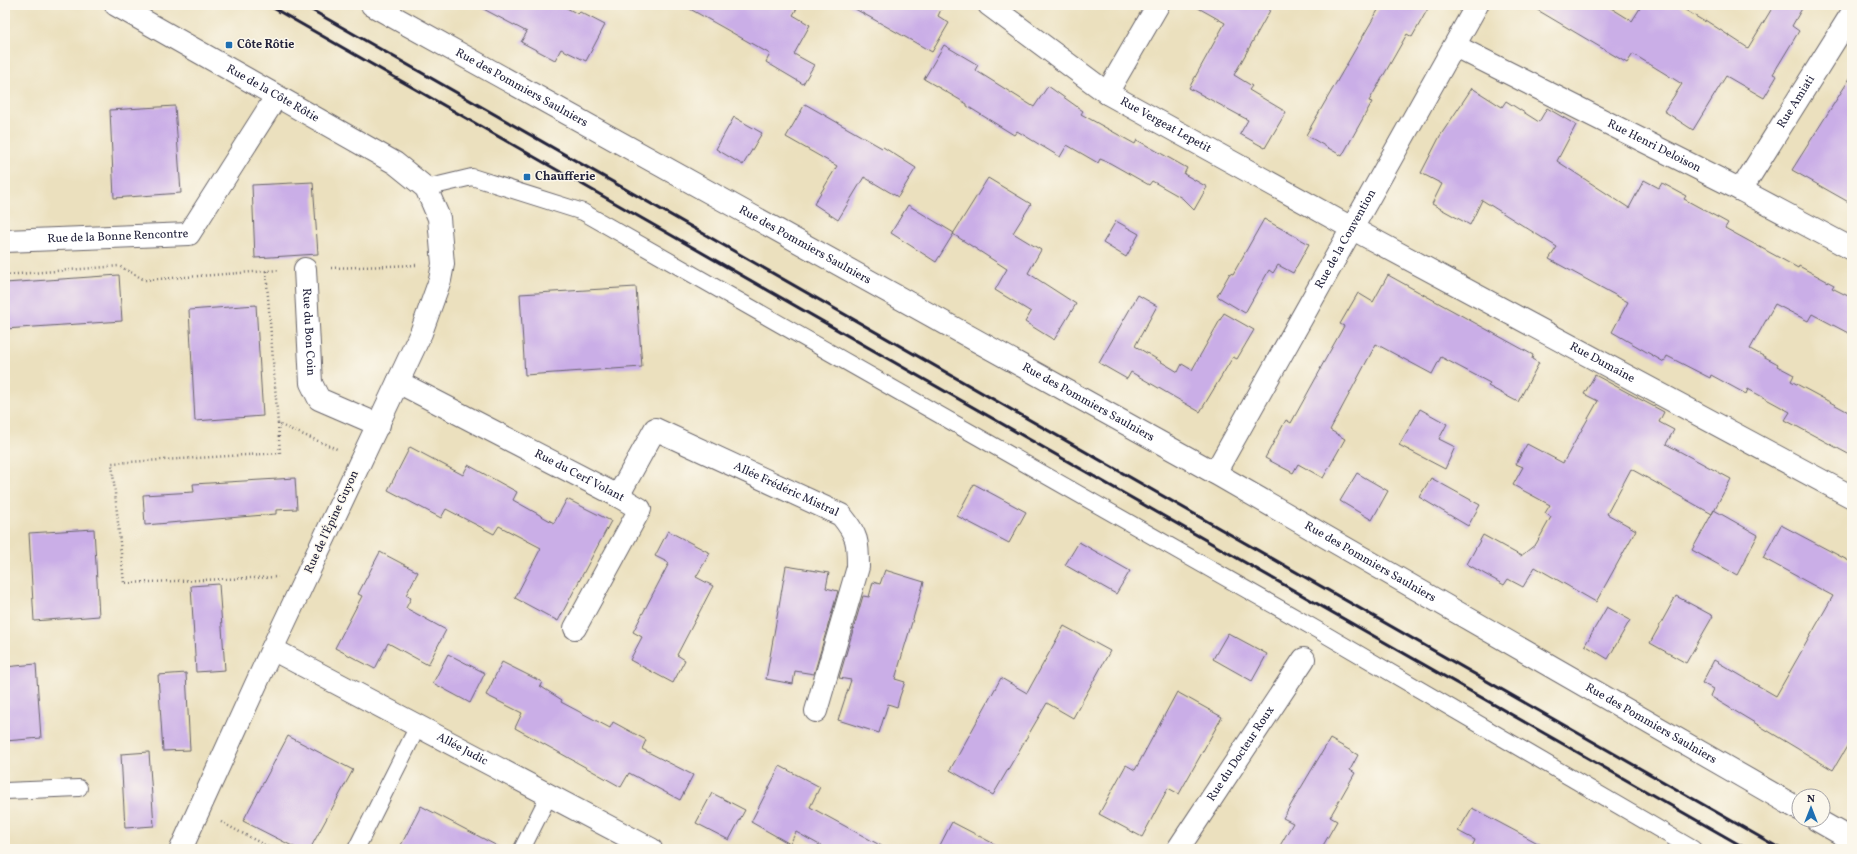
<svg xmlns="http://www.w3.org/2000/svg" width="1857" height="854" viewBox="0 0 1857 854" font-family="Vollkorn,serif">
<rect width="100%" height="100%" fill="#fbf7ec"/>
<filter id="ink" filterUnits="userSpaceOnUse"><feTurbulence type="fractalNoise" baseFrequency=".025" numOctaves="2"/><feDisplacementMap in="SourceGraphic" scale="8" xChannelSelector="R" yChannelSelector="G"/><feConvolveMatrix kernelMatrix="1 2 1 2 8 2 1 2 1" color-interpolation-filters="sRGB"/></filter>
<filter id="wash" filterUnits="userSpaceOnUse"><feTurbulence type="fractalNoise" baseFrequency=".012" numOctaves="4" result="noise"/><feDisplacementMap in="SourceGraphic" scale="16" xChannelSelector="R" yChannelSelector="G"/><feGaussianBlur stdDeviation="0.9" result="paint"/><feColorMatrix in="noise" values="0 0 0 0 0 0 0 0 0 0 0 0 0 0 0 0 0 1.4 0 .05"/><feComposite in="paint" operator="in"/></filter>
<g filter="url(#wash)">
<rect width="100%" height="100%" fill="#ebe0be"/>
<g id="blocks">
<g fill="#caaee7">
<polygon points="476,5 561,5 578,14 580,12 605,25 586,61 561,49 555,60 521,42 527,32"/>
<polygon points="683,5 799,5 793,15 810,25 794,54 814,65 803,84 766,62 770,54"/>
<polygon points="848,5 943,5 938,16 949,23 932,52"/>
<polygon points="1193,5 1273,5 1234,75 1252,86 1249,90 1286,112 1265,148 1240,134 1248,120 1189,88 1225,23"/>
<polygon points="1381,5 1430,5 1412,37 1407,34 1369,101 1372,102 1342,156 1306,135"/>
<polygon points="1529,5 1606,5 1632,21 1642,5 1677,5 1705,22 1705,20 1748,48 1774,5 1804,5 1792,26 1799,31 1773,74 1777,76 1764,98 1726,76 1693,130 1664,111 1682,84 1633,54 1627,63"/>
<polygon points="944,45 978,65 975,70 1034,107 1048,86 1083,111 1081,114 1135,144 1137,140 1187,168 1184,174 1207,187 1194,210 1182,198 1152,181 1149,185 1110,163 1100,159 1098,163 1067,145 1060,157 1017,131 1014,135 967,106 967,104 924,79"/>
<polygon points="1852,75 1852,204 1792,170"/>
<polygon points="1472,88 1502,107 1506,101 1539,122 1547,108 1576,125 1557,161 1629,208 1644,180 1659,188 1662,183 1686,196 1684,199 1728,223 1725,228 1798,268 1799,266 1834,285 1832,288 1852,298 1852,335 1812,314 1808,321 1775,304 1750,349 1778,364 1777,366 1794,375 1791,381 1852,414 1852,456 1785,420 1790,412 1748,389 1746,394 1711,375 1710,378 1667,356 1664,362 1612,332 1628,302 1549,259 1557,247 1482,200 1470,225 1432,204 1442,184 1421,173 1440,136"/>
<polygon points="805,104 882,148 883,147 916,168 898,197 864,177 838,220 814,204 837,166 786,137"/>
<polygon points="175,106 181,193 114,198 110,110"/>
<polygon points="734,117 762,133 743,165 716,149"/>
<polygon points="988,178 1031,204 1013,233 1041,250 1028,273 1076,304 1054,340 1025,322 1031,312 995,290 1007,269 953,234"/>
<polygon points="313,182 318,254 255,258 252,185"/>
<polygon points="908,205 954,233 936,262 891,233"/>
<polygon points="1264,219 1309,244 1293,273 1278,265 1273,273 1269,270 1245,313 1217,296 1230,273 1233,274"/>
<polygon points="1116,221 1139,234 1126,257 1103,243"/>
<polygon points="119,275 122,321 5,329 5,283"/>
<polygon points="1388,275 1533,355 1532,359 1539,363 1518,402 1488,386 1490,383 1441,357 1432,374 1376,344 1330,430 1345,439 1323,478 1298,464 1293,473 1265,458 1286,420 1291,423 1321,369 1320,369 1344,326 1340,324 1358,293 1373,302"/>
<polygon points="636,287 642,367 525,375 520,294"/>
<polygon points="1138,295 1157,306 1135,346 1178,372 1182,364 1192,370 1224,313 1254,330 1237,359 1233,357 1200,412 1131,372 1127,379 1099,363"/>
<polygon points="256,305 263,416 195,421 189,310"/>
<polygon points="1595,375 1664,412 1659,422 1674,430 1666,444 1731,479 1712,514 1631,469 1607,514 1636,530 1596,602 1535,567 1523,587 1508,579 1504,585 1467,564 1483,535 1521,556 1536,544 1551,517 1545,513 1550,505 1513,485 1523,467 1516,464 1527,444 1563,463 1598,401 1584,394"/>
<polygon points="1420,409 1447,424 1439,439 1455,447 1445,469 1399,445"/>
<polygon points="410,447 463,475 468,465 517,492 513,500 554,523 567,499 611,521 558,621 515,598 541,548 499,526 494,534 446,509 441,518 388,490"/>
<polygon points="1357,473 1388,491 1372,520 1340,501"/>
<polygon points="295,478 297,509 276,510 276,514 145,525 143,495 194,492 193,484"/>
<polygon points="1431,478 1480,505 1468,526 1419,497"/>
<polygon points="974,484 1026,512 1009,543 957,516"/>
<polygon points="1714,510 1758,535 1737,575 1692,550"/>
<polygon points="1781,525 1851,562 1852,561 1852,738 1833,770 1710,696 1713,689 1702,683 1714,660 1776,696 1833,596 1763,558"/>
<polygon points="94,529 99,616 34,621 29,533"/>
<polygon points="668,531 710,553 696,577 713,586 677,655 685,660 673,683 630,660 642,637 633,632 669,563 655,556"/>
<polygon points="1079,542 1130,571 1116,594 1065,565"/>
<polygon points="380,552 418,572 406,595 411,598 406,608 446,630 428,665 388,643 375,669 335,648 362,596 358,594"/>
<polygon points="786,566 829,573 826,588 838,591 814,674 795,671 793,684 766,679"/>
<polygon points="885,570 924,582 895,679 905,682 900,696 897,707 888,704 879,733 838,720 851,680 839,678 863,596 869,597 873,582 880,584"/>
<polygon points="219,584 225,670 196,672 191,586"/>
<polygon points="1676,596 1713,616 1686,663 1650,643"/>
<polygon points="1607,607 1630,620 1608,659 1585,645"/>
<polygon points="1064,626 1110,651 1073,718 1047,703 993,795 950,770 1001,678 1027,693"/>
<polygon points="1228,633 1267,654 1252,681 1213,659"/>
<polygon points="448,654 485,673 470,703 433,683"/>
<polygon points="502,662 542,682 540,686 562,700 561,702 610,728 613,722 646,740 642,749 693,775 680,800 629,773 621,787 515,728 522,713 486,695"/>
<polygon points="36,664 41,738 5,741 5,667"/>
<polygon points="186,673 190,750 163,751 158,675"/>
<polygon points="1177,692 1222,717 1179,794 1168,788 1142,837 1099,814 1126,765 1135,770"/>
<polygon points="288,736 353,770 310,849 298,849 243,821"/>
<polygon points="1330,739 1358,755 1350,770 1355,773 1330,817 1337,821 1321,849 1278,849 1293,823 1283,818"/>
<polygon points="149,752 154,826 125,828 121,754"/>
<polygon points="780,766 820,787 810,807 887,849 827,849 796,832 790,844 751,822"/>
<polygon points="712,793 745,810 729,840 696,823"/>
<polygon points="421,806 503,849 399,849"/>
<polygon points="1472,808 1549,849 1471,849 1475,840 1458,831"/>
<polygon points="952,822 1004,849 938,849"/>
</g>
</g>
</g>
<g filter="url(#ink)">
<use href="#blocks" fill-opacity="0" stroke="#686469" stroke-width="1"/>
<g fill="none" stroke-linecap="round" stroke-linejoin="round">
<defs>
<g id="lane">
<polyline points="426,188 472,177 583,212 1321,632 1693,849"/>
<polyline points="5,791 79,788"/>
<polyline points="356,849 418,726"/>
<polyline points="522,849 549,795"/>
</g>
<g id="street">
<path id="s1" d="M116,5L395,163L426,188L439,218L443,264L440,280L421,333L272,649L181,849"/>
<path id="s2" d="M372,5L1215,473L1799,809"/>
<path id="s3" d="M989,5L1107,93L1366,236L1852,497"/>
<path id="s4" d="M1455,46L1741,190L1852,249"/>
<polyline points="1107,93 1158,5"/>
<path id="s5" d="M1741,190L1852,13"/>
<path id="s6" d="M5,241L189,234L276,97"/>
<path id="s7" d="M305,269L311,383L319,399L379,425"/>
<path id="s8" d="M398,382L618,496L640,509L575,628"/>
<path id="s9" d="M1215,473L1477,5"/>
<path id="s10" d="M618,496L655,429L841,515C858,536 858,542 858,567L816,711"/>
<path id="s11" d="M272,649L651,849"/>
<polyline points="1817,820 1852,840"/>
<path id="s12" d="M1178,849L1304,659"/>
</g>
</defs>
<use href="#lane" stroke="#686469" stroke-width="18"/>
<use href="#street" stroke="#686469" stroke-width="24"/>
<g stroke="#686469" stroke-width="2.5" stroke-dasharray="1 3" stroke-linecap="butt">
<polyline points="331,268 416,265"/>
<polyline points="266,271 278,424 337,449"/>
<polyline points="5,275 119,266 145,280 280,270"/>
<polyline points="278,424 280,453 112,463 124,583 278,577"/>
<polyline points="221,822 272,849"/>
</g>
<use href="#lane" stroke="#fff" stroke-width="16"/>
<use href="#street" stroke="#fff" stroke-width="22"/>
<g stroke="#22223b" stroke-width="3">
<polyline points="268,5 1747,849"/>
<polyline points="303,5 1781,849"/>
</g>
</g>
</g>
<g fill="#1f6fb2" stroke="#fbf7ec" stroke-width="1.5">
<rect x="225" y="41" width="8" height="8" rx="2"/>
<rect x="523" y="173" width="8" height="8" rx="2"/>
</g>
<g text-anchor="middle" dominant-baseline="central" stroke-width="3" stroke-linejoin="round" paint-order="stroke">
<g font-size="12" font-weight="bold" fill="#22223b" stroke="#fbf7ec" text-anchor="start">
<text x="237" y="45">Côte Rôtie</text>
<text x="535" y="177">Chaufferie</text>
</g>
<g font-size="12" fill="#22223b" stroke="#fbf7ec">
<text stroke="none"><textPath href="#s2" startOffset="171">Rue des Pommiers Saulniers</textPath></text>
<text stroke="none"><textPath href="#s1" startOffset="180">Rue de la Côte Rôtie</textPath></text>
<text stroke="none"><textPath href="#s5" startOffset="104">Rue Amiati</textPath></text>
<text stroke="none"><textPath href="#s3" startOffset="214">Rue Vergeat Lepetit</textPath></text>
<text stroke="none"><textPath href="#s4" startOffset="223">Rue Henri Deloison</textPath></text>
<text stroke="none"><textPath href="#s6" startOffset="113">Rue de la Bonne Rencontre</textPath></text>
<text stroke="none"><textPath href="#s9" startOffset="268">Rue de la Convention</textPath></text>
<text stroke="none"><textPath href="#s2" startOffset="495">Rue des Pommiers Saulniers</textPath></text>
<text stroke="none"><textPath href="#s7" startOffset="63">Rue du Bon Coin</textPath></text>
<text stroke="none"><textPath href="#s3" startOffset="711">Rue Dumaine</textPath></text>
<text stroke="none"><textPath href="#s2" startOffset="819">Rue des Pommiers Saulniers</textPath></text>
<text stroke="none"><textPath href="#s8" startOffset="204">Rue du Cerf Volant</textPath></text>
<text stroke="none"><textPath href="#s10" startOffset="221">Allée Frédéric Mistral</textPath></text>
<text transform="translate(332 522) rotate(-65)">Rue de l'Épine Guyon</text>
<text stroke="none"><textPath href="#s2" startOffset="1143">Rue des Pommiers Saulniers</textPath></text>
<text stroke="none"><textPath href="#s2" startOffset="1467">Rue des Pommiers Saulniers</textPath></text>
<text stroke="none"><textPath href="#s11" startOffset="215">Allée Judic</textPath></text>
<text stroke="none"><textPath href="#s12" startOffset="114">Rue du Docteur Roux</textPath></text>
</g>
</g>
<rect width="1857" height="854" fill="none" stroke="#fbf7ec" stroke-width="20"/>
<g transform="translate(1811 808)"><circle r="19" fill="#fbf7ec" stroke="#a4a2a5"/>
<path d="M0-3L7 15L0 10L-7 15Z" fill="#1f6fb2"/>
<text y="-6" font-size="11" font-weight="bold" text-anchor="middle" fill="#22223b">N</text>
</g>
</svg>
